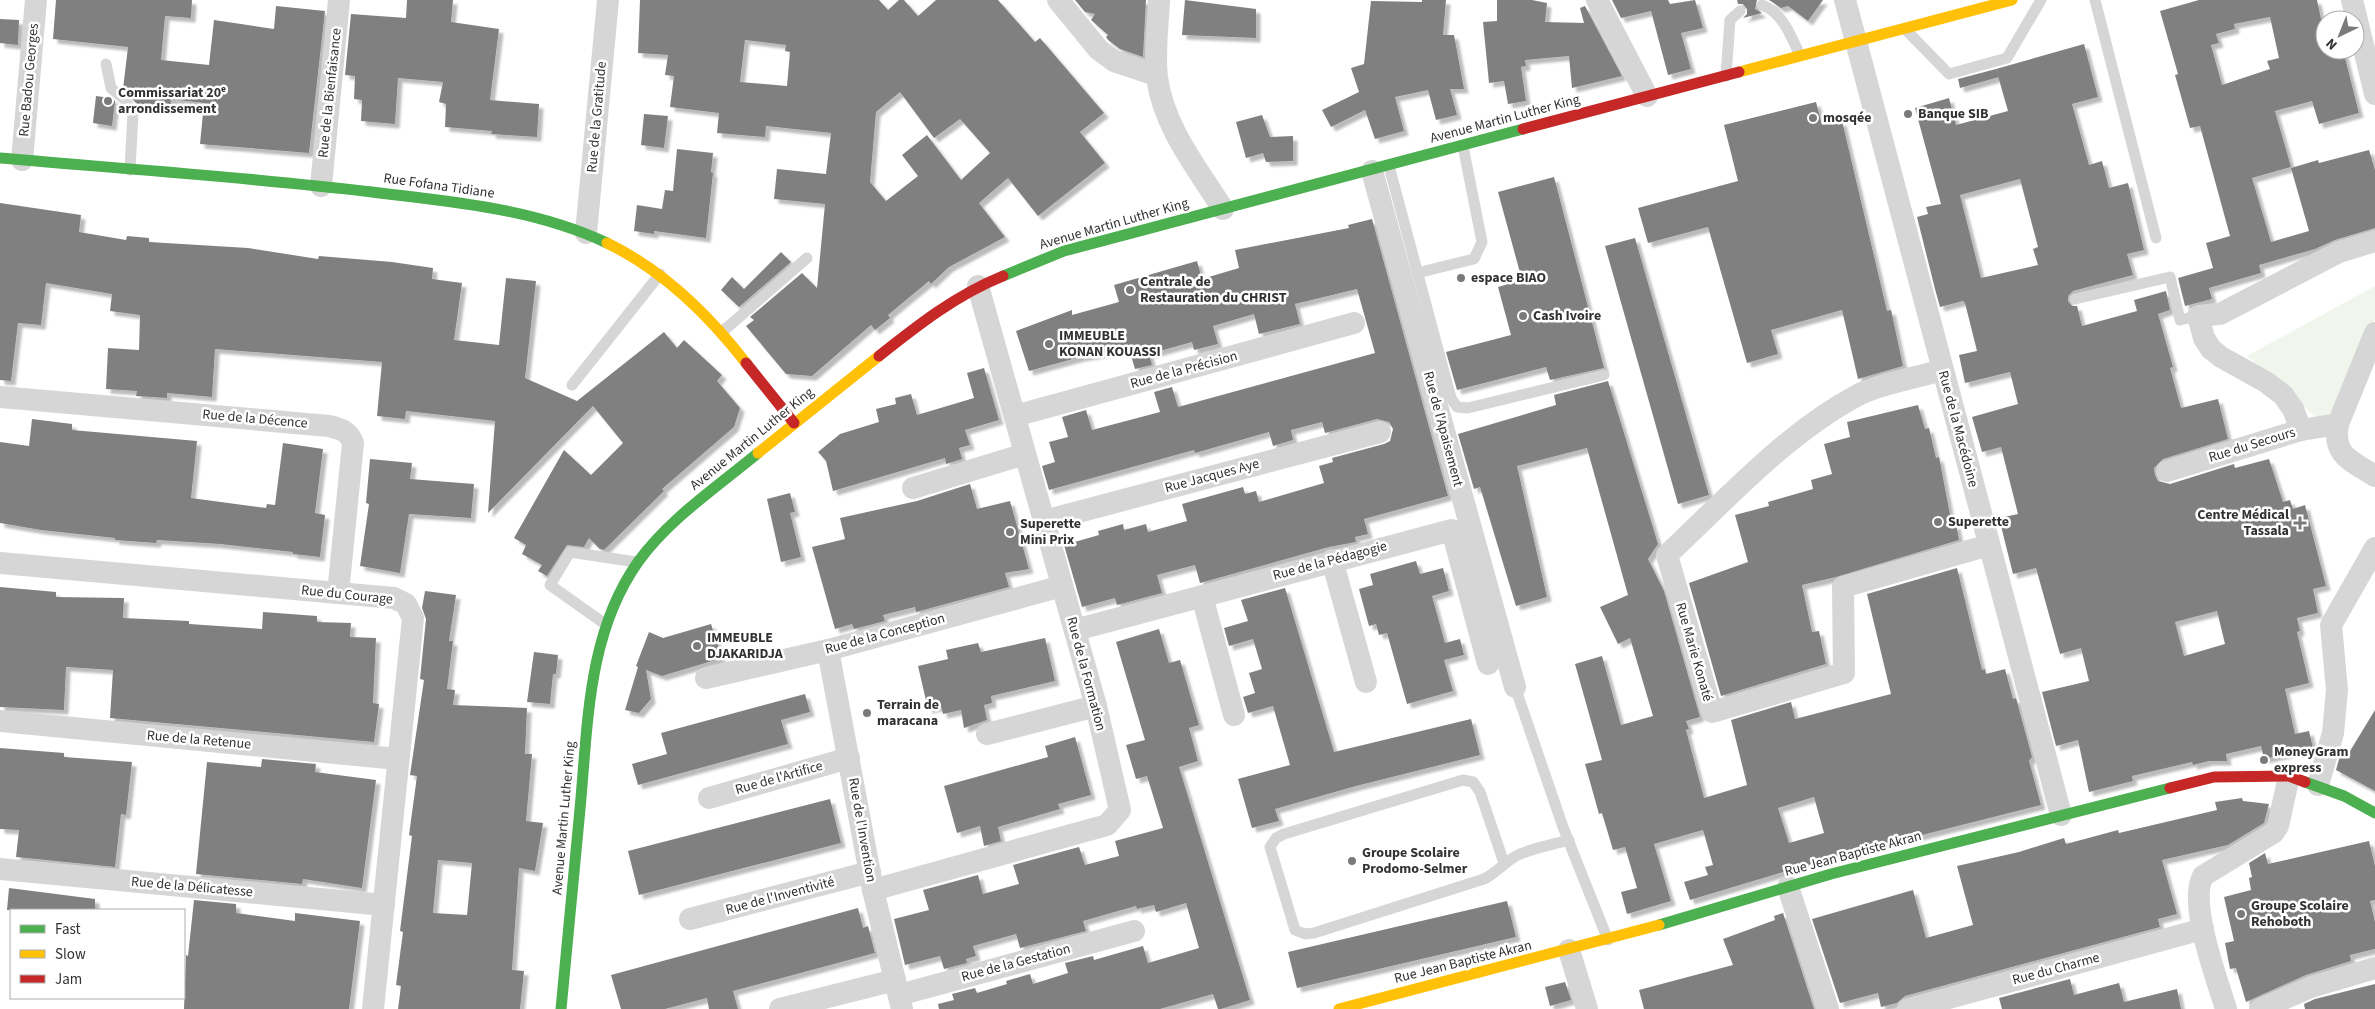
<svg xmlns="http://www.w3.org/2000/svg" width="2375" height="1009" viewBox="0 0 2375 1009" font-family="'Source Sans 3',sans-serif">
<defs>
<filter id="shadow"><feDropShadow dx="4.5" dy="4.5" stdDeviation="1" flood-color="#0004"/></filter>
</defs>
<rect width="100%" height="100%" fill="#fff"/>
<polygon fill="#f1f6ed" points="2375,286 2375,319 2329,429 2247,356"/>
<g fill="#808080" fill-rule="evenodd" filter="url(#shadow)">
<polygon points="56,0 192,0 191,18 165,16 161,60 209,65 214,20 274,29 276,6 325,11 309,153 200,144 204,103 171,99 170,108 137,104 123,89 128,47 53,39"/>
<polygon points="407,0 453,0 451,22 499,29 490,100 539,104 537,137 491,134 492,131 445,127 446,104 439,102 443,82 398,78 395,124 361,121 362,100 354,99 355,76 345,75 351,14 406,18"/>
<path d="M640,0H879L888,10L899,0H904L918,16L936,0H998L1035,42L1040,38L1104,113L1080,132L1105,163L1038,216L1008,178L979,203L1005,237L949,267L931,284L929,281L888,315L890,318L875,330L871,325L812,376L786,374L746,326L754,320L750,317L802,273L817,288L825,204L774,199L777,169L826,174L831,133L766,126L765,137L717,133L719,113L670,107L674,76L665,75L668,55L638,53ZM745,40L786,45L785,51L790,52L787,86L740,82ZM900,92L934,138L960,119L990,153L961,180L927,135L902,155L918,176L886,201L870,182L876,112Z"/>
<polygon points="1075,0 1146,0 1143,57 1120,49 1108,40 1106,37 1108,35 1091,20 1095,14 1085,12"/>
<polygon points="1185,0 1256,9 1256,38 1182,35"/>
<polygon points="1422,0 1446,0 1443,35 1454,35 1464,89 1450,89 1457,115 1436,120 1428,90 1395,97 1404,131 1375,139 1365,110 1331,127 1322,110 1359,92 1351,68 1364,64 1371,1 1422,2"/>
<polygon points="1497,0 1532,0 1547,3 1545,22 1584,23 1580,8 1585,6 1622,76 1572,88 1569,56 1525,60 1526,66 1521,67 1526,101 1508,104 1504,81 1489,83 1483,22 1497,21"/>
<polygon points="1612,0 1668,0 1670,4 1695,0 1703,28 1681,33 1691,69 1668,75 1651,11 1621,18"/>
<polygon points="1737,0 1757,0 1755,9 1762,13 1743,18 1747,14 1747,9 1743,4 1738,4"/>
<polygon points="1769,0 1823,0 1808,21 1788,6 1781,8"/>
<path d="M2199,0H2317L2325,38V50H2343L2359,113L2319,124L2312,101L2275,111L2291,167L2252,178L2271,242L2309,231L2291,168L2318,160L2319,163L2369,150L2375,170V228L2335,240L2315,249L2259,265L2261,273L2209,288L2212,299L2185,306L2178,278L2213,268L2206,243L2230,236L2200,126L2190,128L2175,75L2178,74L2160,11ZM2270,17L2279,58L2267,61L2270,69L2222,85L2211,45L2219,43L2216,34L2235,29L2234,24Z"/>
<polygon points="0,19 19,20 18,45 0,43"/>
<path d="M2084,44L2098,97L2072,104L2089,165L2102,161L2109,188L2128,183L2144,250L2127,254L2133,275L2073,291L2068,296V301L2072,306H2077L2082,326L2137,311L2134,300L2166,291L2170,310L2158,314L2173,367L2170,368L2181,408L2218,399L2228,439L2163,459L2154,468L2155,475L2158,481L2170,484L2234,464L2235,468L2269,459L2283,502L2290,500L2293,509L2305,505L2326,586L2313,589L2318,613L2297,618L2300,631L2297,632L2309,683L2285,689L2295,734L2309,731L2313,748L2264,759L2261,746L2226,754L2227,761H2209L2193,765L2192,762L2132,776L2133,781L2089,792L2078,740L2056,746L2042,692L2089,681L2081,648L2060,654L2036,568L2013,574L1999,518L2018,514L2001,447L1982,452L1972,417L2018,404L2010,372L1965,383L1959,355L1977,351L1965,303L1963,301L1940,307L1935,289L1917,217L1928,214L1926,207L1941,204L1915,108L1949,98L1956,125L2008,111L1996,69ZM2020,179L2038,247L2033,249L2038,265L1981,278L1960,195ZM2217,611L2225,644L2184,656L2175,622Z"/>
<polygon points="1996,69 1999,77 1960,88 1958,79"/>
<polygon points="96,96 111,98 115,101 112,126 93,123"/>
<polygon points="1816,102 1822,125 1842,121 1887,311 1891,310 1903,366 1858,379 1842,310 1771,330 1778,354 1747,363 1708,227 1648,243 1638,208 1738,181 1724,125"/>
<polygon points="644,114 668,116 664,148 641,145"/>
<polygon points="1262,115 1270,137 1293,136 1293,161 1266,162 1263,153 1246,158 1236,122"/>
<polygon points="677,149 713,153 711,172 713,173 706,238 654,231 654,234 634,231 637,205 662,209 665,190 673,191"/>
<polygon points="1554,177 1604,368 1550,380 1546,367 1457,390 1446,352 1511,335 1498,287 1522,280 1498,192"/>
<polygon points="0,203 81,215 79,232 126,240 127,236 149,238 149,242 248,248 318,259 319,256 392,262 433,268 432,279 462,283 454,340 499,345 506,278 536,281 525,378 577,401 664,332 677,348 684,340 722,375 717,381 740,408 734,427 662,489 664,491 604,550 600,549 589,538 584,547 567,545 547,576 538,571 542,565 522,554 526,545 514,538 564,450 591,475 623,443 593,406 488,513 495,421 406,411 405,419 377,416 382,362 215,349 212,397 167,393 167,398 136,396 137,391 106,389 108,348 139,350 140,315 110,311 112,294 46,283 41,325 18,323 11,381 0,380"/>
<polygon points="1372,219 1448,496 1364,519 1368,534 1355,537 1356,542 1329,547 1200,583 1195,565 1157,575 1162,593 1117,605 1115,598 1082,607 1064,545 1099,535 1098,531 1123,524 1124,530 1146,524 1148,532 1187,521 1182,504 1243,487 1245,494 1256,491 1259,502 1324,483 1319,466 1333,462 1332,458 1384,444 1390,441 1393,429 1389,422 1377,419 1325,433 1322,422 1291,430 1293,440 1273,446 1269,432 1195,453 1194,450 1049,490 1042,466 1055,462 1049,442 1068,437 1062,417 1086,410 1092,430 1160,412 1154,392 1172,387 1178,407 1375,353 1357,289 1295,304 1300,324 1259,334 1254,314 1213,326 1218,344 1194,350 1192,342 1149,354 1152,365 1135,369 1129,349 1080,357 1029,371 1016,331 1072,310 1072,315 1119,302 1114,285 1197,261 1202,279 1239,268 1235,250 1349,228 1348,225"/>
<polygon points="1635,238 1709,495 1678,504 1605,246"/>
<polygon points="781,252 791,262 739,307 721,290 732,277 744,289"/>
<polygon points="984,368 999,420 965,430 970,445 959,448 962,459 946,464 945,458 833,491 826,461 818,452 840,434 879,422 876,409 896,404 895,398 911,394 917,415 974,398 967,373"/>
<path d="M1608,381L1658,544L1648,559L1664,591L1700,717L1686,721L1689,729L1686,730L1704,798L1747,785L1731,720L1791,702L1795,719L1891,694L1867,594L1957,568L1982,670L1985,669L1986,674L2005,669L2013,699L2016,698L2032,757L2029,761L2041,805L1827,859L1690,900L1684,882L1708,875L1705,867L1713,865L1703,830L1654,844L1671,901L1627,914L1621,892L1637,888L1625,847L1613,850L1602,813L1599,814L1585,764L1602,760L1575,664L1602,656L1621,725L1653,716L1630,638L1618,644L1600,607L1628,595L1587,448L1517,466L1547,597L1516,606L1480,487L1474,489L1458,434L1556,405L1554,395ZM1814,797L1824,833L1789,843L1778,808Z"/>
<polygon points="1918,405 1925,429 1929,428 1936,458 1939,457 1952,525 1956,524 1959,540 1836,577 1802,585 1812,632 1819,631 1826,664 1721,696 1689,583 1748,562 1735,515 1769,506 1768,502 1813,489 1811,480 1832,474 1824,444 1850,437 1847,422"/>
<polygon points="32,419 72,424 72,430 197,441 191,498 266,508 267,504 275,505 283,443 323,449 315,513 325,515 320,557 293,554 293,552 220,544 157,540 156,543 115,540 115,538 41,530 0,523 0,442 29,446"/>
<polygon points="370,459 412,463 410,479 474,484 471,518 409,514 400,573 360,566 369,504 366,503"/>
<polygon points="970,484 977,509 1010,501 1029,569 1005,573 1009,587 916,612 915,607 883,615 885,621 854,629 852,624 835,629 812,547 845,539 840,518 917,501"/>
<polygon points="790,493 795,512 790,513 801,557 781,562 767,499"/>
<polygon points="1416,561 1420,574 1443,568 1449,591 1432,596 1445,643 1460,639 1464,655 1444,660 1453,691 1407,704 1387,633 1379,635 1376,624 1369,626 1359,589 1373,585 1370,574"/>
<polygon points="0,587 56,592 56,597 124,598 123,618 189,621 189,624 262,629 263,612 317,616 317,622 351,623 350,637 376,638 373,703 379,704 374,742 110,718 113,670 66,667 64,710 0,707"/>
<polygon points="1285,588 1334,752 1471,719 1480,755 1356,786 1275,809 1279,821 1252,828 1238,779 1290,765 1273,706 1248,713 1243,697 1255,693 1249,673 1262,669 1253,639 1229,646 1224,628 1248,621 1241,600"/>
<path d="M425,591L456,595L449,641H453L447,689L455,690L453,705L527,708L525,754H532L526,821L543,823L535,871L519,868L512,970L524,971L520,1009H398L401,986L396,985L403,932L400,931L412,836L409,835L417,776L410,775L424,680L420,679L426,619L422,608ZM438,860L472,863L467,915L433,913Z"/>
<polygon points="711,624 722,658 662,676 646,670 651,699 639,713 625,710 638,667 636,666 649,632 663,638"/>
<polygon points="1159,629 1169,663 1180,660 1199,725 1189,728 1198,761 1179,767 1250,1000 1221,1009 1218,1009 1213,994 1160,1009 939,1009 938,1004 954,1000 952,994 975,988 977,993 1007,984 1006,981 1030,974 1033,984 1068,973 1065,963 1093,956 1094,960 1143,946 1148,963 1199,948 1186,903 1156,912 1154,905 1137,909 1136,906 1083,921 1086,931 1020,948 1016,934 973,946 976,956 966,959 967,963 944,969 940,956 905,965 894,919 929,910 923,890 978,875 983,894 1019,884 1013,865 1079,847 1085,865 1119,856 1115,841 1163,828 1147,776 1136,779 1126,745 1145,740 1116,642"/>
<polygon points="1045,638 1055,681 991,696 992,703 984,705 987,720 964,728 961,710 943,714 941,706 928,709 918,666 948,659 946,650 978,643 981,652"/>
<polygon points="534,652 558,655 556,674 553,674 550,704 527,702"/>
<polygon points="805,694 810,712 781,720 788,744 638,785 632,764 667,754 661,733"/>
<polygon points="2375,710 2375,791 2336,770 2341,752 2347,756"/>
<polygon points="1075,737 1091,795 1058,804 1060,809 998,827 1001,841 984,846 980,826 957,833 944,786 1048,757 1045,746"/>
<polygon points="0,748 64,753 64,757 132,762 126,815 121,814 115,867 16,857 19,830 0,829"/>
<polygon points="262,759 316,764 315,772 376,780 362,888 303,879 302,884 196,874 207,762 261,767"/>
<polygon points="2242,798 2243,801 2269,804 2264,823 2228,845 2162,860 2177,914 2158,919 2160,927 1905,996 1897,1003 1881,1007 1878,993 1840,1003 1812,919 1913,890 1926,938 1973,925 1957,866 2019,852 2064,838 2066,844 2118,830 2119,833 2217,810 2215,802"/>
<polygon points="830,799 841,843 639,895 628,851"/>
<polygon points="2369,841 2375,866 2375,900 2370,901 2375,922 2375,949 2350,955 2351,961 2306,975 2246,1002 2236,968 2230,969 2225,943 2234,941 2224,897 2251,890 2249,878 2252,877 2249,863 2265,853 2268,864"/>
<polygon points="9,888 95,899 95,910 7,910"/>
<polygon points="194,900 236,904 236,913 295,921 295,913 360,921 349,1009 184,1009 186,955 188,956"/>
<polygon points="1507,901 1516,937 1297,988 1288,952"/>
<polygon points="858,908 863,928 868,926 875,953 733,991 738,1009 709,1009 707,998 665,1009 621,1009 611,975"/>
<polygon points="1783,913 1814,1009 1644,1009 1639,990 1733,965 1723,939 1775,920 1774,916"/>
<polygon points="2070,979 2074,995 2119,983 2124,1002 2177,989 2181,1009 2002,1009 1999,998"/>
<polygon points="1565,982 1571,1000 1550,1006 1545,987"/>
<polygon points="2375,984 2375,1009 2305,1009 2304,1004 2315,999"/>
</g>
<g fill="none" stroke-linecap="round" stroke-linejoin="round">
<g stroke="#d6d6d6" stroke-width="11">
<polyline points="2095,0 2156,238"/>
<path d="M1762,5C1784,14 1790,35 1800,55"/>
<polyline points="1906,30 1949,74 2007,58 2041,0"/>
<polyline points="106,64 111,88 124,99 133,112 130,170"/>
<polyline points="1726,76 1730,20 1740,11"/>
<polyline points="1389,166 1451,398 1457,407 1468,408 1604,375"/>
<polyline points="1417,273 1474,259 1482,242 1463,146"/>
<polyline points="2075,299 2170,277 2180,320 2198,316"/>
<polyline points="722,332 807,258"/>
<polyline points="572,385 660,274"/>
<polyline points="605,624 550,585 570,552 636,562"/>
<polyline points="1515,687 1563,827 1608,940"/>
<path d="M1504,863L1480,792L1473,782L1463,780L1284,834L1276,838L1270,847L1295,930L1305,934L1314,933L1484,879C1496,873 1504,863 1516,856C1531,848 1552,845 1569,840"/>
</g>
<g stroke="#d6d6d6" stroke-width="22">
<polyline points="1058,0 1099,50 1114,61 1156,75"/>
<path d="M1159,0C1158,25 1154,52 1157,77C1163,126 1197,168 1223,209"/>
<polyline points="1597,0 1647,96"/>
<polyline points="1845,0 2061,815"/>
<polyline points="2352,0 2375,94"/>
<polyline points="22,160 36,0"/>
<polyline points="1372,171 1515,687"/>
<polyline points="321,186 339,0"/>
<polyline points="586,233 608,0"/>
<path d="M2375,333L2338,424C2332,456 2352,461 2375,476"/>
<path d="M1942,370C1919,377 1878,384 1858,395C1785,434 1727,499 1667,555L1712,712L1844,673L1843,587L1989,545"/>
<path d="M0,397L329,426C341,429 349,431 353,443L338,593"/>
<polyline points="1015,416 1354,323"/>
<polyline points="2301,430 2293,409 2283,395 2266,382 2221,357 2211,349 2204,338 2198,316 2220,314 2339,252 2375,241"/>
<polyline points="2167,471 2301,430 2338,424"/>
<polyline points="913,488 1025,454"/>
<polyline points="1044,521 1380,432"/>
<polyline points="1332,560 1366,682"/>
<polyline points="0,563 394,598 406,604 413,618 373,1009"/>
<polyline points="1202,596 1234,715"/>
<polyline points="1075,630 1452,530 1488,664"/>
<polyline points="828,650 873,890 902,1009"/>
<polyline points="706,678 828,650 1062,586"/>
<polyline points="0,721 398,759"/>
<polyline points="987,734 1096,706"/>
<polyline points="2318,785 2333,733 2337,690 2331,625 2375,548"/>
<polyline points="709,798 849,758"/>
<polyline points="0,869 384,905"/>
<polyline points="1788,887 1828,1009"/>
<polyline points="873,890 1107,825 1120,810 1096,706 978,286"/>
<polyline points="690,919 870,872"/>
<polyline points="1569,950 1587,1009"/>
<polyline points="899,995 1134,931"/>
<polyline points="780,1009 895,980"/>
<polyline points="1908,1009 2203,929"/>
<path d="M2226,1009C2217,979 2188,903 2203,876L2273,833L2278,826L2289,776"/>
<polyline points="2260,1009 2311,987 2375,968"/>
</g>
<g stroke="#4caf50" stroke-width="11">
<path d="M0,158C124,169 248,177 372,192C452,202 533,208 607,243"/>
<polyline points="1003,276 1064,251 1523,129"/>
<polyline points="2305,782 2344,796 2375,813"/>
<polyline points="1659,925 1831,874 2170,788"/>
<path d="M561,1009C567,942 574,876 580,809C588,725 587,634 638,562C669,519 717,487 758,453"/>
</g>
<g stroke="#ffc107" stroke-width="11">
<polyline points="1739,72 2012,0"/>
<path d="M607,243C663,270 708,314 746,363"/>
<polyline points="758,453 879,356"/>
<polyline points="1339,1009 1659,925"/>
</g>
<g stroke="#c62828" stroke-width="11">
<polyline points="1523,129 1739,72"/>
<path d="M879,356C918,325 956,295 1003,276"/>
<polyline points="746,363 794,423"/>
<polyline points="2170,788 2214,777 2289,776 2305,782"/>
</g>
</g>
<g fill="#7a7a7a" stroke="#fff" stroke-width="2">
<circle cx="108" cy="101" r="5"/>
<circle cx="1908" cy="114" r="5"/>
<circle cx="1813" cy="118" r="5"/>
<circle cx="1461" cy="278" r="5"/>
<circle cx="1130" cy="290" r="5"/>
<circle cx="1523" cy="316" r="5"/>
<circle cx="1049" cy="344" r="5"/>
<circle cx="1938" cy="522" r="5"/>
<path d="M2297.5 515.5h5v5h5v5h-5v5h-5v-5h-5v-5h5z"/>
<circle cx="1010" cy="532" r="5"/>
<circle cx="697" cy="646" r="5"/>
<circle cx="867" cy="713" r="5"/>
<circle cx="2264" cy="760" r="5"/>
<circle cx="1352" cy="861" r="5"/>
<circle cx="2241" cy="914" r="5"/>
</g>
<g text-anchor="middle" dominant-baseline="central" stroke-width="5" stroke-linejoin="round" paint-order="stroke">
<g font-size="14" fill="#323232" stroke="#fff">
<text transform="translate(29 80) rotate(-85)">Rue Badou Georges</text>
<text transform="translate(330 93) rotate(-84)">Rue de la Bienfaisance</text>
<text transform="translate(597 117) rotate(-85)">Rue de la Gratitude</text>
<text transform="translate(1505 119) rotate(-15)">Avenue Martin Luther King</text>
<text transform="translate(439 186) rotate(8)">Rue Fofana Tidiane</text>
<text transform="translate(1114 224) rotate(-16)">Avenue Martin Luther King</text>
<text transform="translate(1184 370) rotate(-15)">Rue de la Précision</text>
<text transform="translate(255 419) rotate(5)">Rue de la Décence</text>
<text transform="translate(1443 429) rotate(75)">Rue de l'Apaisement</text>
<text transform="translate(1958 429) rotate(75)">Rue de la Macédoine</text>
<text transform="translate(752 439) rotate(-39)">Avenue Martin Luther King</text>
<text transform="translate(2252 445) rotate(-17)">Rue du Secours</text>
<text transform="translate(1212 476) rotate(-15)">Rue Jacques Aye</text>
<text transform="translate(1330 561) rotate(-15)">Rue de la Pédagogie</text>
<text transform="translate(347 595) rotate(6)">Rue du Courage</text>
<text transform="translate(885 634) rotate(-15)">Rue de la Conception</text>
<text transform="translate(1694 652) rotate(74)">Rue Marie Konaté</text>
<text transform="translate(1086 674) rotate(75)">Rue de la Formation</text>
<text transform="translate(199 740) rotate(5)">Rue de la Retenue</text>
<text transform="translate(779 778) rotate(-16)">Rue de l'Artifice</text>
<text transform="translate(564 818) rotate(-85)">Avenue Martin Luther King</text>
<text transform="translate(862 830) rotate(80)">Rue de l'Invention</text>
<text transform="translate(1853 854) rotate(-15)">Rue Jean Baptiste Akran</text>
<text transform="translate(192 887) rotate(5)">Rue de la Délicatesse</text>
<text transform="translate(780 896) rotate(-15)">Rue de l'Inventivité</text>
<text transform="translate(1463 962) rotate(-14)">Rue Jean Baptiste Akran</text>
<text transform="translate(1016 963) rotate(-15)">Rue de la Gestation</text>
<text transform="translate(2056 969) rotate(-15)">Rue du Charme</text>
</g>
<g font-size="14" font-weight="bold" fill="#323232" stroke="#fff" text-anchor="start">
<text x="118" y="93">Commissariat 20ᵉ<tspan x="118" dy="16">arrondissement</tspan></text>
<text x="1918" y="114">Banque SIB</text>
<text x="1823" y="118">mosqée</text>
<text x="1471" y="278">espace BIAO</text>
<text x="1140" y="282">Centrale de<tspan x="1140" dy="16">Restauration du CHRIST</tspan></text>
<text x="1533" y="316">Cash Ivoire</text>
<text x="1059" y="336">IMMEUBLE<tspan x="1059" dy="16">KONAN KOUASSI</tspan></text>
<text x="2289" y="515" text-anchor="end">Centre Médical<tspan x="2289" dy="16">Tassala</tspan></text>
<text x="1948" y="522">Superette</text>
<text x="1020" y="524">Superette<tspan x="1020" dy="16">Mini Prix</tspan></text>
<text x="707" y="638">IMMEUBLE<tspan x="707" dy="16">DJAKARIDJA</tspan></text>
<text x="877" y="705">Terrain de<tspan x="877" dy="16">maracana</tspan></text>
<text x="2274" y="752">MoneyGram<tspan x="2274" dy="16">express</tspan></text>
<text x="1362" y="853">Groupe Scolaire<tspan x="1362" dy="16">Prodomo-Selmer</tspan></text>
<text x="2251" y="906">Groupe Scolaire<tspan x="2251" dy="16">Rehoboth</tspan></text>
</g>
</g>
<rect x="10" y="909" width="175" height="90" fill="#ffffff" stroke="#adadad"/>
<rect x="20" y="925" width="25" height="8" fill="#4caf50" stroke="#adadad"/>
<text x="55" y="934" font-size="15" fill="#323232">Fast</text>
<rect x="20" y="950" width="25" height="8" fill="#ffc107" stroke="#adadad"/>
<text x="55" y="959" font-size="15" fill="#323232">Slow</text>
<rect x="20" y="975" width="25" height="8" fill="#c62828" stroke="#adadad"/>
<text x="55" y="984" font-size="15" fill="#323232">Jam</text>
<g transform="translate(2340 35) rotate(223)"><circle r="24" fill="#ffffff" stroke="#adadad"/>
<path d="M0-4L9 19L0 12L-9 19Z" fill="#7a7a7a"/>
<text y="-8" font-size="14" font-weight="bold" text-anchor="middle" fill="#323232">N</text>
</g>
</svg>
